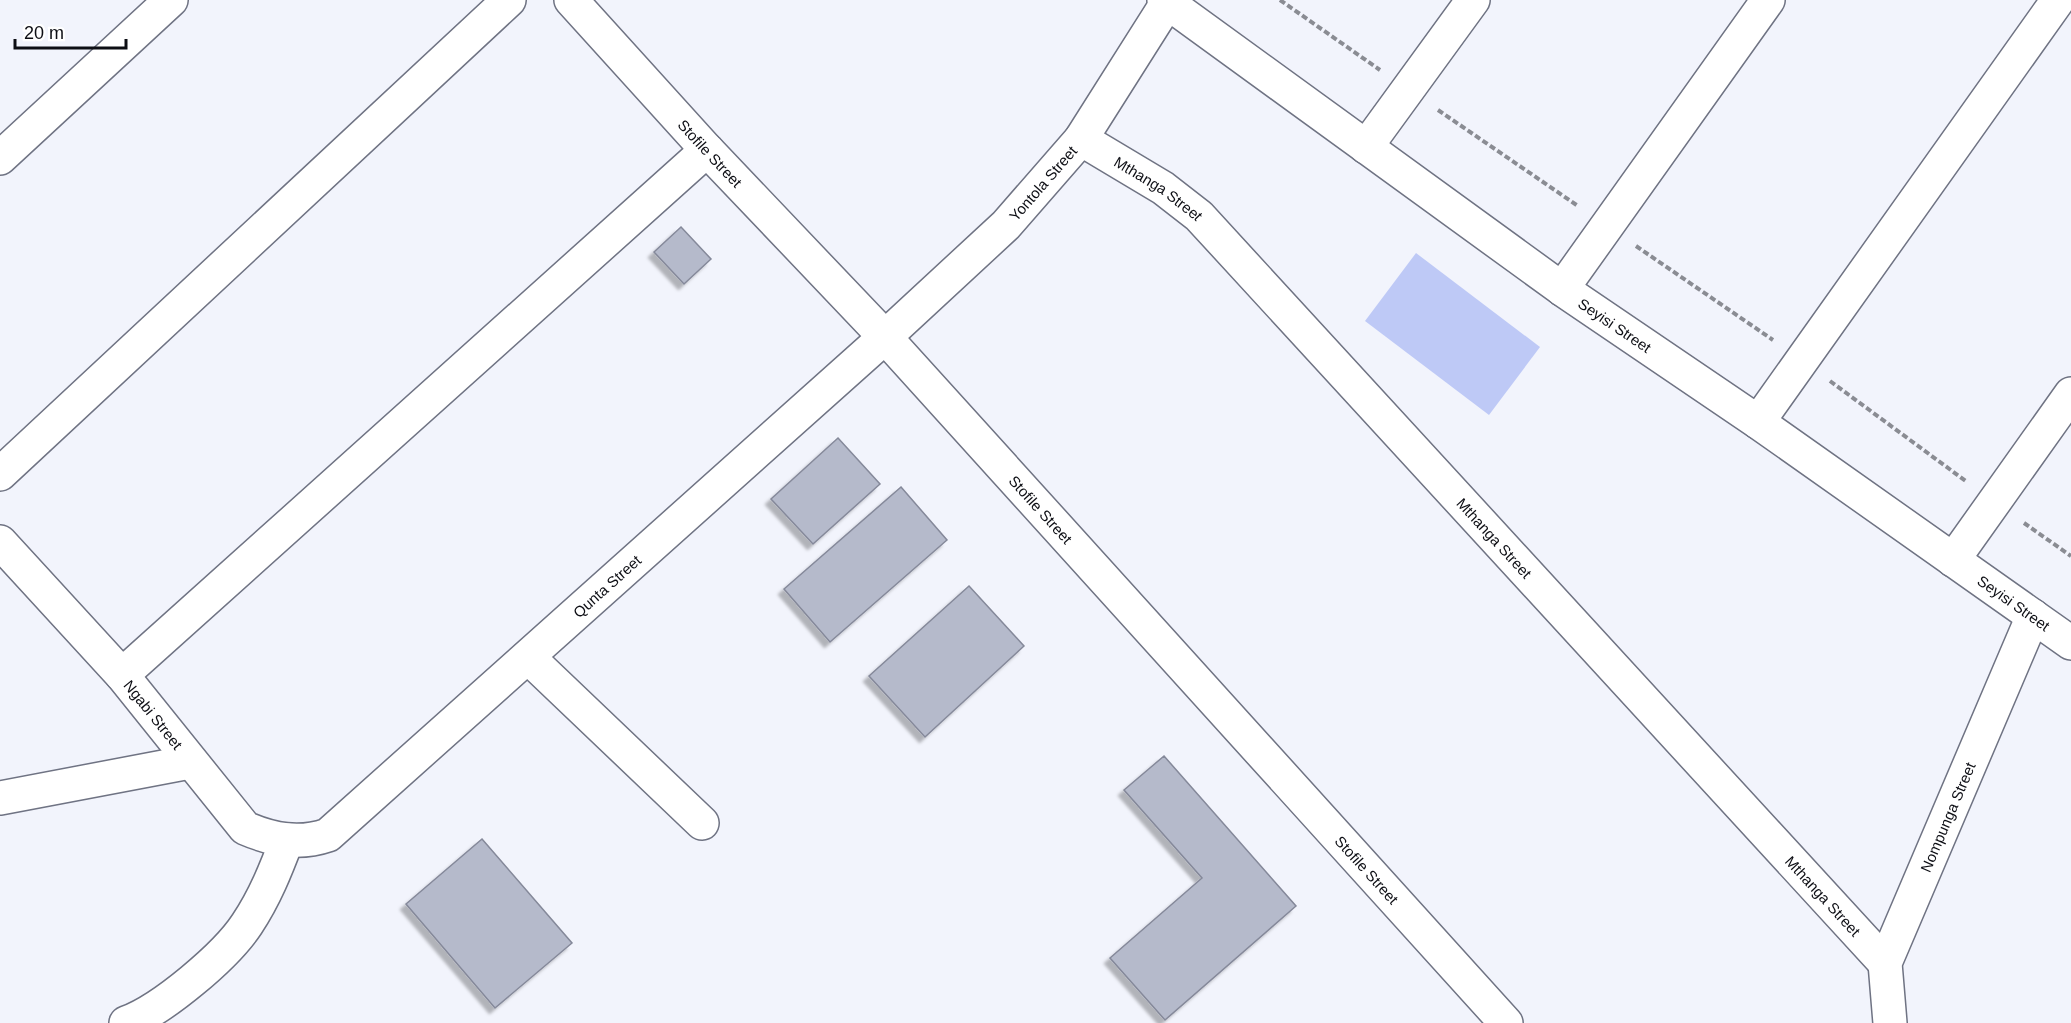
<svg xmlns="http://www.w3.org/2000/svg" width="2071" height="1023" viewBox="0 0 2071 1023" font-family="Helvetica,sans-serif">
<defs>
<filter id="shadow"><feDropShadow dx="-5.5" dy="5.5" stdDeviation="1.5" flood-color="#0004"/></filter>
</defs>
<rect width="100%" height="100%" fill="#f2f4fc"/>
<polygon fill="#bec9f6" points="1416,253 1540,347 1489,415 1365,321"/>
<g fill="#b5bacb" stroke="#85899a" stroke-width="1.5" filter="url(#shadow)">
<polygon points="681,227 711,259 684,284 654,252"/>
<polygon points="838,438 880,484 813,544 771,499"/>
<polygon points="901,487 947,540 830,642 784,589"/>
<polygon points="969,586 1024,646 925,737 869,676"/>
<polygon points="1164,756 1296,906 1165,1020 1110,958 1202,878 1124,790"/>
<polygon points="482,839 572,943 495,1008 406,904"/>
</g>
<g fill="none" stroke-linecap="round" stroke-linejoin="round">
<defs>
<g id="minor">
<path id="s1" d="M571,0L707,150L885,337L1506,1023"/>
<path id="s2" d="M1164,0L1562,289L1758,422L2071,643"/>
<path id="s3" d="M1081,139L1163,188L1199,216L1885,963"/>
<polyline points="1366,147 1473,0"/>
<polyline points="0,158 171,0"/>
<polyline points="1562,289 1768,0"/>
<polyline points="1758,422 2058,0"/>
<polyline points="0,474 509,0"/>
<path id="s4" d="M0,542L122,675L245,828C273,840 299,845 328,835L885,337L1006,225L1081,139L1169,0"/>
<polyline points="1953,560 2071,394"/>
<polyline points="528,657 702,823"/>
<polyline points="122,675 707,150"/>
<polyline points="0,798 190,762"/>
<path d="M126,1023C162,1010 226,956 247,924C265,897 276,869 287,840"/>
<path id="s5" d="M1890,1023L1885,963L2033,616"/>
</g>
</defs>
<use href="#minor" stroke="#6f7383" stroke-width="36"/>
<g stroke="#8a8c93" stroke-width="4" stroke-dasharray="6 3" stroke-linecap="butt">
<polyline points="1280,0 1380,70"/>
<polyline points="1438,110 1578,206"/>
<polyline points="1636,246 1773,340"/>
<polyline points="1830,381 1967,482"/>
<polyline points="2024,523 2071,556"/>
</g>
<use href="#minor" stroke="#fff" stroke-width="33"/>
</g>
<g text-anchor="middle" dominant-baseline="central" stroke-width="4.5" stroke-linejoin="round" paint-order="stroke">
<g font-size="15" fill="#0d0e14" stroke="#fff">
<text stroke="none"><textPath href="#s1" startOffset="207">Stofile Street</textPath></text>
<text stroke="none"><textPath href="#s4" startOffset="1430">Yontola Street</textPath></text>
<text stroke="none"><textPath href="#s3" startOffset="92">Mthanga Street</textPath></text>
<text stroke="none"><textPath href="#s2" startOffset="556">Seyisi Street</textPath></text>
<text stroke="none"><textPath href="#s1" startOffset="693">Stofile Street</textPath></text>
<text stroke="none"><textPath href="#s3" startOffset="578">Mthanga Street</textPath></text>
<text stroke="none"><textPath href="#s4" startOffset="836">Qunta Street</textPath></text>
<text stroke="none"><textPath href="#s2" startOffset="1042">Seyisi Street</textPath></text>
<text stroke="none"><textPath href="#s4" startOffset="231">Ngabi Street</textPath></text>
<text stroke="none"><textPath href="#s5" startOffset="219">Nompunga Street</textPath></text>
<text stroke="none"><textPath href="#s1" startOffset="1179">Stofile Street</textPath></text>
<text stroke="none"><textPath href="#s3" startOffset="1064">Mthanga Street</textPath></text>
</g>
</g>
<path d="M15 39v9h111v-9" fill="none" stroke="#0d0e14" stroke-width="3"/>
<text x="24" y="39" font-size="18" fill="#0d0e14" stroke="#ffffff" stroke-width="4.5" paint-order="stroke">20 m</text>
</svg>
